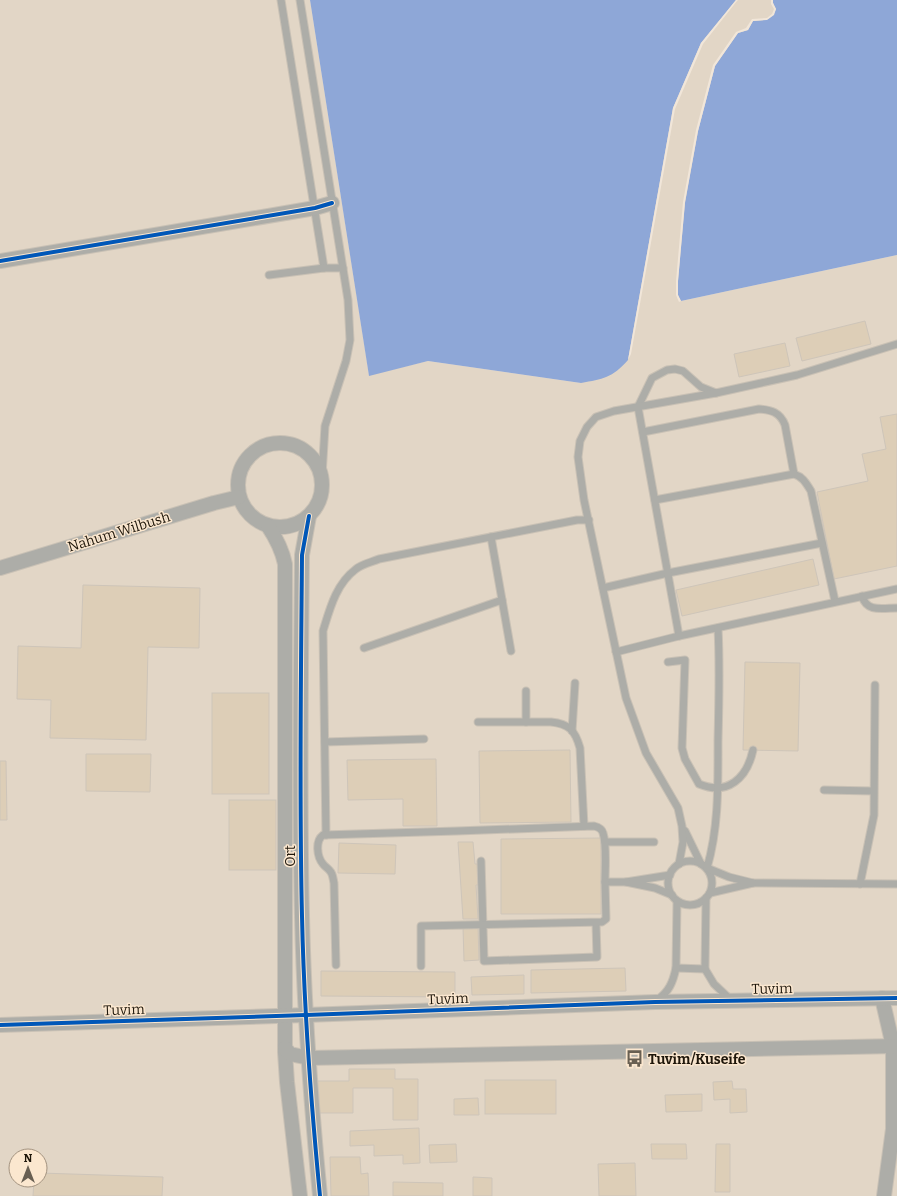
<svg xmlns="http://www.w3.org/2000/svg" width="897" height="1196" viewBox="0 0 897 1196" font-family="Bitter,serif">
<rect width="100%" height="100%" fill="#f1e6d9"/>
<path fill="#e2d6c6" fill-rule="evenodd" d="M0,0H310L369,375L428,361L581,383L673,108L701,43L736,0H773V3L776,9L774,15L715,66L698,131L681,301L897,255V1196H0ZM16,1156H40V1180H16Z"/>
<g fill="#8ea7d7">
<path d="M310,0H736L701,43L673,108L628,360C612,378 603,379 581,383L428,361L369,376Z"/>
<path d="M773,0H897V255L681,301L678,295V281L685,203L698,131L715,66L738,33L748,30L753,21C765,20 771,21 776,9L773,3Z"/>
</g>
<g fill="#f1e6d9">
<polygon points="736,0 738,0 737,1 703,44 675,109 631,354 628,360 673,108 701,43"/>
<polygon points="771,0 773,0 773,3 776,9 774,15 767,20 753,21 748,30 738,33 715,66 698,131 685,202 678,281 678,295 681,301 679,302 676,295 676,281 683,202 696,130 713,65 736,32 746,28 752,19 767,18 772,14 774,9 771,4"/>
</g>
<g fill="#ddceb7" stroke="#cec5b9">
<polygon points="865,321 871,344 802,361 796,338"/>
<polygon points="785,343 790,366 739,377 734,354"/>
<polygon points="897,414 897,566 834,579 817,492 868,481 862,454 886,449 880,417"/>
<polygon points="813,559 819,585 682,616 676,590"/>
<polygon points="83,585 200,588 199,648 148,647 146,740 50,738 51,700 17,699 18,646 81,648"/>
<polygon points="745,662 800,663 798,751 743,750"/>
<rect x="212" y="693" width="57" height="101"/>
<polygon points="570,750 571,822 480,823 479,751"/>
<polygon points="86,754 151,754 150,792 86,791"/>
<polygon points="436,759 437,826 403,826 403,799 348,800 347,760"/>
<polygon points="0,761 6,761 7,820 0,820"/>
<rect x="229" y="800" width="47" height="70"/>
<polygon points="601,838 601,914 501,914 501,839"/>
<polygon points="458,842 473,842 475,864 478,864 479,885 476,885 478,919 463,919"/>
<polygon points="339,843 396,845 395,874 338,873"/>
<polygon points="463,927 478,927 479,960 464,961"/>
<polygon points="625,968 626,991 531,993 531,970"/>
<polygon points="321,971 455,972 455,997 321,996"/>
<polygon points="524,975 524,994 472,995 471,977"/>
<polygon points="349,1069 395,1069 395,1079 418,1079 418,1120 393,1120 393,1088 353,1088 353,1113 317,1113 317,1081 349,1081"/>
<rect x="485" y="1080" width="71" height="34"/>
<polygon points="732,1081 733,1089 746,1089 747,1112 730,1113 730,1099 714,1100 713,1082"/>
<polygon points="702,1094 702,1111 666,1112 665,1095"/>
<polygon points="478,1098 479,1115 454,1115 454,1099"/>
<polygon points="419,1128 420,1163 403,1164 403,1155 374,1156 374,1145 350,1146 350,1131"/>
<polygon points="456,1144 457,1162 430,1163 429,1145"/>
<polygon points="651,1144 686,1144 687,1159 652,1159"/>
<polygon points="716,1144 730,1144 730,1192 715,1192"/>
<polygon points="330,1157 360,1157 361,1174 368,1173 369,1196 331,1196"/>
<polygon points="635,1163 636,1196 599,1196 598,1164"/>
<polygon points="40,1173 163,1177 162,1196 33,1196 34,1180 40,1180"/>
<polygon points="473,1177 492,1178 492,1196 473,1196"/>
<polygon points="393,1182 443,1183 443,1196 393,1196"/>
</g>
<g fill="none" stroke-linecap="round" stroke-linejoin="round">
<defs>
<g id="service">
<polyline points="281,0 324,268"/>
<polyline points="300,0 348,300 350,340 346,361 325,426 322,476"/>
<polyline points="269,275 324,268 343,268"/>
<path d="M643,432L759,409C771,410 780,412 785,425L794,474"/>
<path d="M655,500L794,474C803,477 806,483 811,491L835,601"/>
<polyline points="491,537 511,651"/>
<polyline points="603,588 668,573 822,543"/>
<path d="M862,596C867,613 883,608 897,608"/>
<polyline points="679,636 638,407 652,378 667,370 675,369 683,371 701,387 716,393"/>
<polyline points="364,648 502,600"/>
<polyline points="616,652 679,636 897,589"/>
<path d="M668,662L685,660L682,748L685,759L699,784C728,796 747,778 753,750"/>
<polyline points="526,691 526,722"/>
<path d="M478,722H551C569,724 575,730 580,748L584,826"/>
<polyline points="572,731 575,683"/>
<polyline points="325,742 424,739"/>
<polyline points="824,790 873,791"/>
<polyline points="685,831 701,864"/>
<path d="M326,835L323,631C330,608 336,584 356,569C362,564 372,562 379,559L577,520H589"/>
<polyline points="605,842 654,842"/>
<polyline points="481,861 484,961 597,957 596,923"/>
<circle cx="690" cy="883" r="22"/>
<polyline points="679,864 683,842 682,826 678,808 646,753 626,698 584,500 578,457 580,441 587,427 596,417 614,411 716,393 797,375 897,344"/>
<polyline points="670,875 626,882 655,888 672,895"/>
<polyline points="753,883 897,884"/>
<polyline points="860,884 874,815 875,685"/>
<path d="M710,893L753,883L729,877L707,868C719,827 718,784 718,741C719,703 720,665 718,628"/>
<polyline points="706,898 705,969 714,984 731,1000"/>
<path d="M336,965L334,883C333,879 333,874 330,871C328,868 325,867 323,864C317,857 315,841 323,835L457,831L594,826C598,827 602,829 603,833C607,845 605,869 605,882H626"/>
<polyline points="421,966 421,926 602,922 606,919 605,882"/>
<polyline points="676,968 705,969"/>
<path d="M657,1000C669,992 673,982 676,968L677,901"/>
</g>
<g id="minor">
<polyline points="0,261 315,208 332,203"/>
<circle cx="280" cy="485" r="42"/>
<path d="M309,516L302,555C301,676 299,796 302,916C304,1010 311,1103 320,1196"/>
<path d="M268,526C276,538 282,549 285,564V1052L287,1082L300,1196"/>
<polyline points="0,568 214,503 239,497"/>
<polyline points="882,998 893,1046 893,1129 884,1196"/>
<polyline points="0,1025 306,1015 655,1002 897,998"/>
<polyline points="285,1048 290,1054 309,1058 897,1046"/>
</g>
</defs>
<use href="#service" stroke="#c9c1b5" stroke-width="9"/>
<use href="#minor" stroke="#c9c1b5" stroke-width="16"/>
<use href="#service" stroke="#adada8" stroke-width="7"/>
<use href="#minor" stroke="#adada8" stroke-width="14"/>
<defs>
<g id="cycleway">
<polyline points="0,261 315,208 332,203"/>
<path d="M309,516L302,555C301,676 299,796 302,916C304,1010 311,1103 320,1196"/>
<polyline points="0,1025 306,1015 655,1002 897,998"/>
</g>
</defs>
<use href="#cycleway" stroke="#fbe7cf" stroke-width="6"/>
<use href="#cycleway" stroke="#0057b8" stroke-width="4"/>
</g>
<defs>
<symbol id="bus-bare" viewBox="-9 -9 18 18"><path d="M-5-6H5V4H4V6H2V4H-2V6H-4V4H-5ZM-3.5-4V0h7V-4ZM-3.5 1.2v1.5H-2V1.2ZM2 1.2v1.5H3.5V1.2Z" fill="#685f52" stroke="#fbe7cf" stroke-width="2.5" paint-order="stroke"/></symbol>
</defs>
<g fill-rule="evenodd">
<use href="#bus-bare" x="622" y="1046" width="25" height="25"/>
</g>
<g text-anchor="middle" dominant-baseline="central" stroke-width="3" stroke-linejoin="round" paint-order="stroke">
<g font-size="14" fill="#1e160a" stroke="#fbe7cf">
<text transform="translate(119 532) rotate(-17)">Nahum Wilbush</text>
<text transform="translate(290 856) rotate(-90)">Ort</text>
<text transform="translate(772 989) rotate(-1)">Tuvim</text>
<text transform="translate(448 999) rotate(-2)">Tuvim</text>
<text transform="translate(124 1010) rotate(-2)">Tuvim</text>
</g>
<g font-size="14" font-weight="bold" fill="#1e160a" stroke="#fbe7cf" text-anchor="start">
<text x="648" y="1059">Tuvim/Kuseife</text>
</g>
</g>
<g transform="translate(28 1168)"><circle r="19" fill="#fbe7cf" stroke="#a39380"/>
<path d="M0-3L7 15L0 10L-7 15Z" fill="#685f52"/>
<text y="-6" font-size="11" font-weight="bold" text-anchor="middle" fill="#1e160a">N</text>
</g>
</svg>
